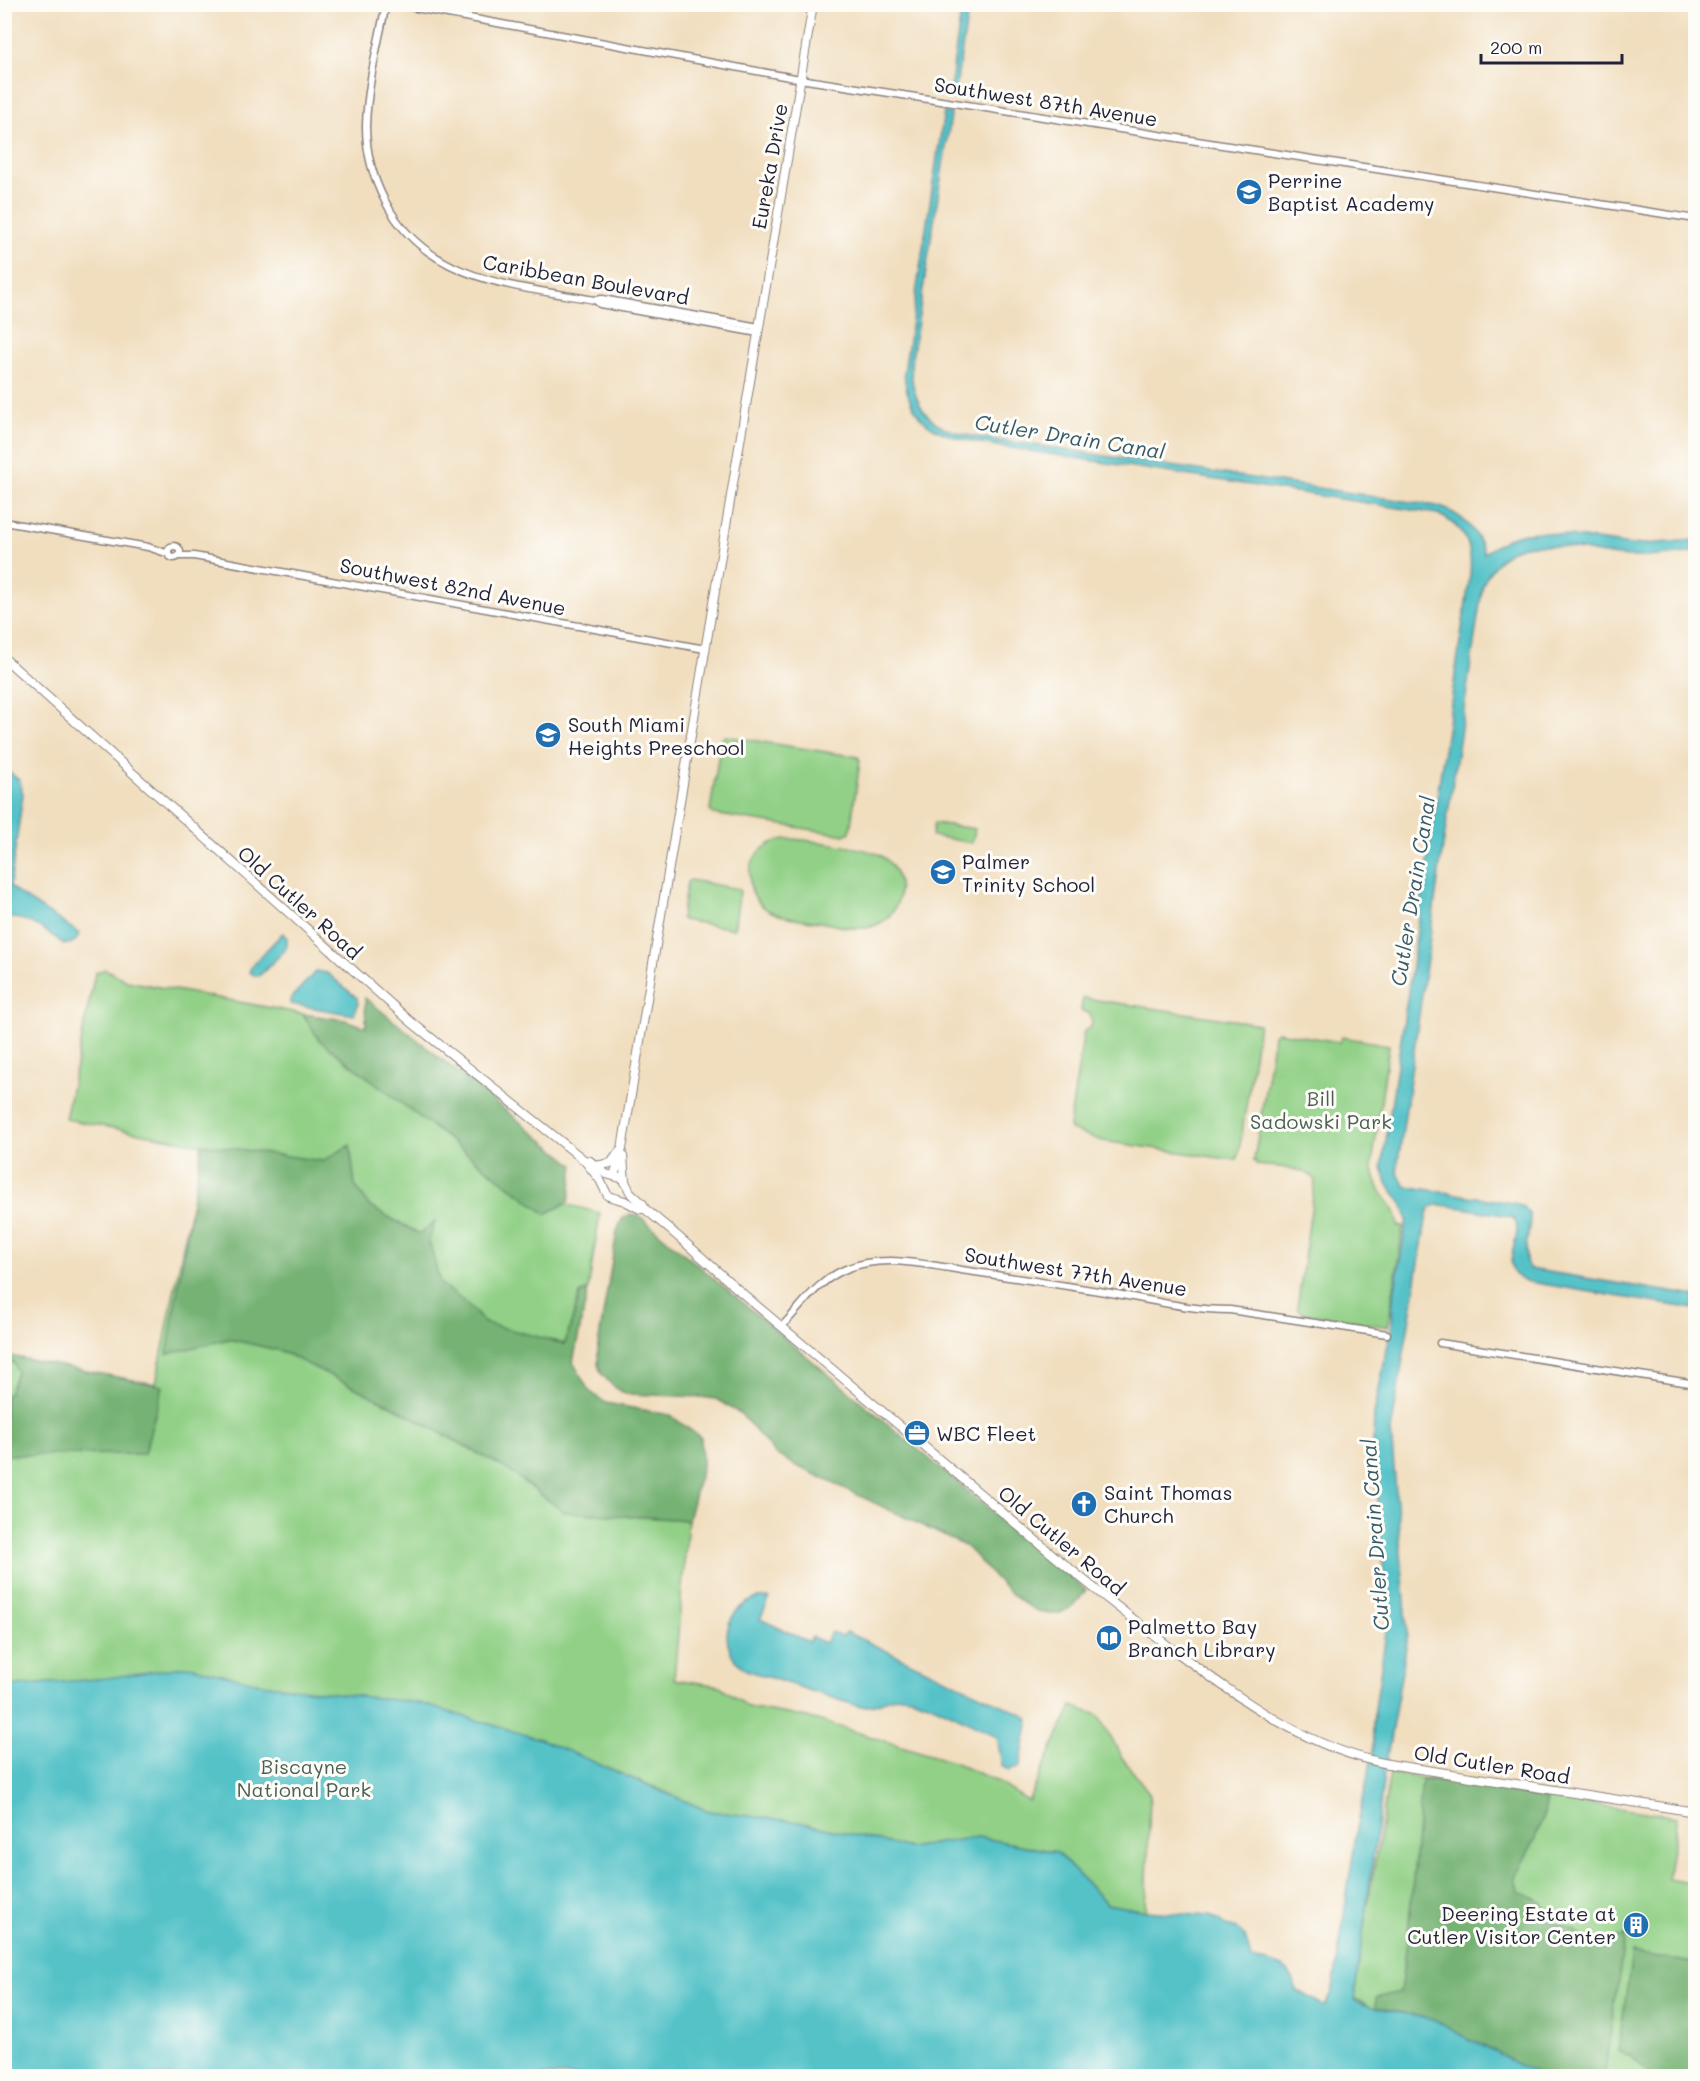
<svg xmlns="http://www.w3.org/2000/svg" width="1700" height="2081" viewBox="0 0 1700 2081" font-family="Mali,sans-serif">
<rect width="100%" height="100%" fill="#fdfcf7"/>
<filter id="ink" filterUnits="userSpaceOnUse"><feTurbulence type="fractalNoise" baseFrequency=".0167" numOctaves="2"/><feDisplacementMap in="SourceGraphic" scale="12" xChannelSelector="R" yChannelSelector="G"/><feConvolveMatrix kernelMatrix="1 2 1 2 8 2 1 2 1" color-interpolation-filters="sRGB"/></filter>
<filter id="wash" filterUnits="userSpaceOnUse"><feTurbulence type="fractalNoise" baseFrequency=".008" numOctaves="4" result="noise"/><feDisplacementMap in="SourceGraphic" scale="24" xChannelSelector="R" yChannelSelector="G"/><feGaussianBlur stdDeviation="1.35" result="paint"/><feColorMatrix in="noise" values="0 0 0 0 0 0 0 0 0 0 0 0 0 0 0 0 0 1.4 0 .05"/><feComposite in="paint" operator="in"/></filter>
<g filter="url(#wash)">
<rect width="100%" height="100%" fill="#f1debf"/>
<g fill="#91d086" stroke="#5a7960" stroke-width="1.5">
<polygon points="725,736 858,757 860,761 850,832 845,835 713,814 710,810 721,740"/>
<polygon points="934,823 975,829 972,843 932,836"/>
<path d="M786,839C802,839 868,848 880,855C900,867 905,893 893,911C887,920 877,926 866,928C852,930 835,925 821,922C795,918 760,919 751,888C749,879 749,870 753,861C760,848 772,841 786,839Z"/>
<polygon points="690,880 738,889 740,891 734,929 683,920 681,918 687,882"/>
<polygon points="105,969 127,981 303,1014 310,1025 344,1058 546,1213 565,1204 600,1213 588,1290 580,1294 565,1344 556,1342 575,1512 688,1520 674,1679 720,1686 748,1707 814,1719 953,1762 996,1781 1028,1801 1072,1706 1098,1715 1123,1759 1150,1794 1146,1911 1107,1904 1056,1852 977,1837 909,1848 798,1822 708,1811 638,1780 5,2076 4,1357 156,1384 203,1145 65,1119 94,978 95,973"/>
<polygon points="1083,998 1259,1024 1238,1158 1234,1160 1103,1141 1070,1130 1069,1127 1084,1031 1091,1027 1092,1021 1090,1014 1081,1010"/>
<path d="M1277,1032L1340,1042L1342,1037L1389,1045L1372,1165C1374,1174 1376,1184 1381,1192C1390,1205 1398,1211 1398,1226L1403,1227L1388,1327L1302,1313L1297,1309L1315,1181C1308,1167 1273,1167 1258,1165L1254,1160L1274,1035Z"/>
<polygon points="1390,1773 1677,1817 1667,1879 1695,1884 1695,2076 1495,2076 1452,2050 1352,1997"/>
</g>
<g fill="#74b273" stroke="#4b6a57" stroke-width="1.5">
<polygon points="365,998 574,1165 569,1201 546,1214 319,1040 303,1014 345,1020 366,1027"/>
<polygon points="202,1144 323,1161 350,1145 355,1185 370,1207 420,1234 435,1222 429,1240 440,1283 466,1303 485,1323 565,1344 580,1294 588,1290 573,1362 589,1391 606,1403 670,1415 701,1438 702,1467 688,1520 564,1512 505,1468 392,1406 281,1351 229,1339 167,1354"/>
<path d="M630,1214L639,1216L1086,1590C1082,1594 1079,1601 1074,1605C1036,1639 990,1568 965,1546L795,1465L775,1454L741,1414L716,1399L701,1397L629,1394L620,1391L611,1384L601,1373L598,1364V1345L617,1231L622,1219Z"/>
<polygon points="5,1355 163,1386 144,1454 5,1455 5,1396 9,1393 17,1372 14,1362 5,1365"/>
<polygon points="1422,1779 1547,1799 1544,1814 1534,1841 1515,1877 1518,1891 1542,1902 1553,1922 1574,1930 1593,1946 1609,1939 1625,1935 1604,2076 1540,2076 1433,2020 1376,2007 1376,1998 1400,1992 1408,1934"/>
<polygon points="1632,1953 1695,1962 1696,2051 1692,2053 1693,2076 1651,2076 1630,2055 1618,2052"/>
</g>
<g fill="#54c2c8" stroke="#3b7282" stroke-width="1.5">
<polygon points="962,5 969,5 955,92 951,94 950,90"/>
<path d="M944,112L950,113L951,115L911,364C911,439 969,435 1026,444L1437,506C1461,513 1477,530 1484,553L1510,537L1525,533L1541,532L1631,545L1695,540V552C1670,555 1643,559 1618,556C1588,553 1535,535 1509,552C1497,560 1490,571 1483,584L1440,866L1400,1150C1396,1164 1396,1174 1405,1186L1513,1203L1523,1207L1530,1215C1531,1229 1520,1260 1530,1269L1695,1296V1309L1524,1281C1494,1266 1528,1234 1513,1218C1508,1215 1442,1204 1437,1205C1431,1206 1429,1209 1427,1214L1391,1431L1407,1627V1642L1385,1768L1354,2000L1361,2004L1433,2020L1540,2076H5V1687L107,1678L189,1666L267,1685L419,1703L540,1739L708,1811L798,1822L909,1848L977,1837L1056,1852L1107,1904L1146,1911L1209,1916L1218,1919L1227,1926L1237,1929L1245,1936L1251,1959C1273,1964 1291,1962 1296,1989L1324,2006L1331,1995L1334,1983L1357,1827L1373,1753V1722L1388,1620L1373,1445L1374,1414L1392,1324V1307L1407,1218L1401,1202L1387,1183L1382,1167L1470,575C1473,544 1465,528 1438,514L991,445C943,436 909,429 904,373Z"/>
<path d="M4,768L19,780L23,794L10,886L19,894L79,933C78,941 71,945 64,944C47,931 27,916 5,918Z"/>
<polygon points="283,933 287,938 287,945 285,950 260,975 256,976 249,972 253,964"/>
<polygon points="316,971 327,973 357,998 358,1005 354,1015 290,1004 292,997"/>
<path d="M758,1598H770L760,1619L809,1642L812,1637L825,1643L831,1632L843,1637L846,1632L1026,1716L1029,1720L1020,1766L1016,1769L1012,1768L1009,1771L1002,1766L997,1736C977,1727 922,1696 903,1696C887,1696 875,1708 858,1706L746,1670C716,1649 723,1608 758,1598Z"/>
</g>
</g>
<g filter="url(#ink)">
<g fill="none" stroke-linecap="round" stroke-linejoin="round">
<defs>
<g id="minor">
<path d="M386,4C378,44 367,86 366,126C366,153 373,178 385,201C426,282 516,286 595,300L602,299L759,327"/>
<polyline points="394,4 800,79 1696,219"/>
<polyline points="595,300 600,304 758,333"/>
<polyline points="4,522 148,547 169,554"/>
<circle cx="174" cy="552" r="6"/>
<polyline points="178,556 194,556 705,649"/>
<path d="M782,1326C803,1305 817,1281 846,1269C884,1253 928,1265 968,1271C1017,1278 1067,1286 1117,1294C1154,1301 1192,1310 1230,1310L1387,1334"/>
<polyline points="1440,1343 1696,1384"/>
</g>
<g id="major">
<path d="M4,658L410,1021L584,1160L590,1161L606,1174L624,1179L630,1192L643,1204L645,1209C683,1239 718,1273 756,1305C838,1373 920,1442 1002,1512C1056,1558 1110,1602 1167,1645C1236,1696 1308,1751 1394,1765L1696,1812"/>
<polyline points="623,1156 625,1182"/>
<polyline points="584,1160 600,1180 608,1196 625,1201 640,1209 645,1209"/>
<polyline points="596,1166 611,1163 619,1152"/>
<polyline points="614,1176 622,1149 813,4"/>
</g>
</defs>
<use href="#minor" stroke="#8a807d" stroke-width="9"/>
<use href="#major" stroke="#8a807d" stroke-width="10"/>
<use href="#minor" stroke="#fff" stroke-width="6"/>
<use href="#major" stroke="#fff" stroke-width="8"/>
</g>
</g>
<defs>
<symbol id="school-disc" viewBox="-11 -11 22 22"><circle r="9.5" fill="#1f6fb2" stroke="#fdfcf7"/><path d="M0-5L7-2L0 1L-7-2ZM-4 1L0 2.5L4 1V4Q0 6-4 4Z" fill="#fff"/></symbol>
<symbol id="office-disc" viewBox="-11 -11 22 22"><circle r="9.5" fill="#1f6fb2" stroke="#fdfcf7"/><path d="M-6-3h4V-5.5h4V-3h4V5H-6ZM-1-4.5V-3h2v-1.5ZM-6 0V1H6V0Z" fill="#fff"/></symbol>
<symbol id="church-disc" viewBox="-11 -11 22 22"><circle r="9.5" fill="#1f6fb2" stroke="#fdfcf7"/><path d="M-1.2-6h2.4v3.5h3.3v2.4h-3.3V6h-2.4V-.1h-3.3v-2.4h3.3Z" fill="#fff"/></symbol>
<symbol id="library-disc" viewBox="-11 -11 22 22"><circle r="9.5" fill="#1f6fb2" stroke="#fdfcf7"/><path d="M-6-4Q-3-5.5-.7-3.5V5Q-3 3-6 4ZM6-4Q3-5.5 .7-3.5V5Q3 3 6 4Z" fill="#fff"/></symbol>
<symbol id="building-disc" viewBox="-11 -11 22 22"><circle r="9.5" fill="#1f6fb2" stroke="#fdfcf7"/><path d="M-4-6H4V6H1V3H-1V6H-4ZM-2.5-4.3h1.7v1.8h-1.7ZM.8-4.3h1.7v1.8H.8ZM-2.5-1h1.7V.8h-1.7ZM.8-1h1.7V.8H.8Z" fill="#fff"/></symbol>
</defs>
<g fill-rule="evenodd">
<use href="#school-disc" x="1234" y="177" width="30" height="30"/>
<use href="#school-disc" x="533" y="720" width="30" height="30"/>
<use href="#school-disc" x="928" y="857" width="30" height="30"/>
<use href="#office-disc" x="902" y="1418" width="30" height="30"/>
<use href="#church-disc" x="1069" y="1489" width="30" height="30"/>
<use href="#library-disc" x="1094" y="1623" width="30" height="30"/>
<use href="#building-disc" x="1621" y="1910" width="30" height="30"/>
</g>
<g text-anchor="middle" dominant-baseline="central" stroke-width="6" stroke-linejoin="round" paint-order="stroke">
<g font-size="20" fill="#22223b" stroke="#fdfcf7">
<text transform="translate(1046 101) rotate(9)">Southwest 87th Avenue</text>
<text transform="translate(769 166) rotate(-80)">Eureka Drive</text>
<text transform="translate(586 279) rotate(10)">Caribbean Boulevard</text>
<text transform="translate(453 586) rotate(11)">Southwest 82nd Avenue</text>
<text transform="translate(300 902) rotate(42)">Old Cutler Road</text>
<text transform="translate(1076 1271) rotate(9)">Southwest 77th Avenue</text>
<text transform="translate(1062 1540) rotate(40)">Old Cutler Road</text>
<text transform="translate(1492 1764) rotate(9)">Old Cutler Road</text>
</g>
<g font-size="20" fill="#22223b" stroke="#fdfcf7" text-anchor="start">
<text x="1268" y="180">Perrine<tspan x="1268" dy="23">Baptist Academy</tspan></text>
<text x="568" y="724">South Miami<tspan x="568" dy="23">Heights Preschool</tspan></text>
<text x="962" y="861">Palmer<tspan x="962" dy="23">Trinity School</tspan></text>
<text x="936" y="1433">WBC Fleet</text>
<text x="1104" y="1492">Saint Thomas<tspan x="1104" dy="23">Church</tspan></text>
<text x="1128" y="1626">Palmetto Bay<tspan x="1128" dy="23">Branch Library</tspan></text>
<text x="1616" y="1913" text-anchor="end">Deering Estate at<tspan x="1616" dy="23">Cutler Visitor Center</tspan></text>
</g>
<g font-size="20" fill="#495f55" stroke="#fdfcf7">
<text x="1321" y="1098">Bill<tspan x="1321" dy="23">Sadowski Park</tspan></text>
<text x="304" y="1766">Biscayne<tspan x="304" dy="23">National Park</tspan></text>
</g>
<g font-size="21" font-style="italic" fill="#345a6c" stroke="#fdfcf7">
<text transform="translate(1070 436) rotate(9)">Cutler Drain Canal</text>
<text transform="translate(1412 891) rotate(-81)">Cutler Drain Canal</text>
<text transform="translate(1374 1535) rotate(-94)">Cutler Drain Canal</text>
</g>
</g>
<rect width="1700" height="2081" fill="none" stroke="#fdfcf7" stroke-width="24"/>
<path d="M1481 54v9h141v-9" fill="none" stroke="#22223b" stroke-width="3"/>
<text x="1490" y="54" font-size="18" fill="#22223b" stroke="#fdfcf7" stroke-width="4.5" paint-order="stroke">200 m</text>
</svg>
